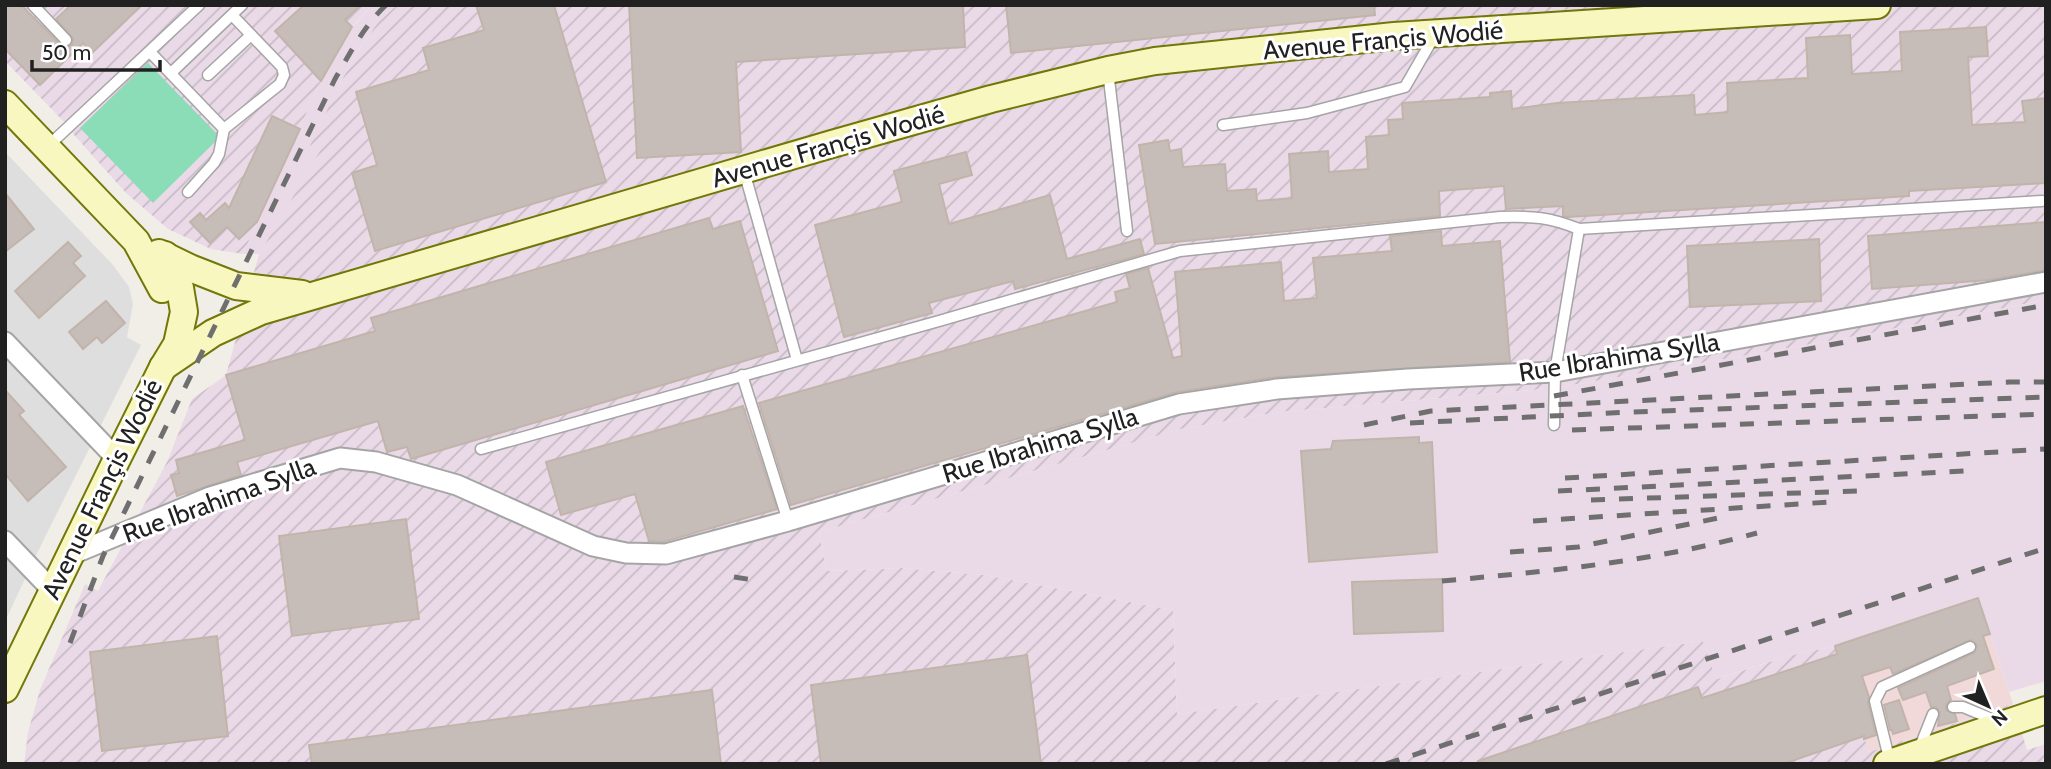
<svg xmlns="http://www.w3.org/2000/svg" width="2051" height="769" viewBox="0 0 2051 769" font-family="Cabin,sans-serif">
<defs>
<pattern id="industrial-furrows" width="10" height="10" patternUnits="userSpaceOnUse" patternTransform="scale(1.75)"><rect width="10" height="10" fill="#eadae8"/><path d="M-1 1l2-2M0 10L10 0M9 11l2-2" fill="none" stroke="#c8bbc7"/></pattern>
</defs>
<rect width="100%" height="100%" fill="#f1eee8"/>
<polygon fill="#dfdede" points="5,152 113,265 129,287 133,304 127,337 141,345 43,541 5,621"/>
<polygon fill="#f1d9d9" points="1978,598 2013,704 1869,752 1835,646"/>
<g fill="url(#industrial-furrows)">
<polygon points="5,5 372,5 352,27 321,81 243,254 211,249 168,229 126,193 75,136 66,124 5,61"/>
<polygon points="397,5 2046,5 2046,300 1829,341 1555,388 1280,412 1181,429 819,532 827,571 902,568 985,575 1173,610 1177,714 1703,641 1717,679 1788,656 1835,646 1869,752 2013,704 2027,750 2046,744 2046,764 24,764 28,732 40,690 85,584 98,591 167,462 192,399 226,375 259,254 319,151 309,146 341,81 360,48 378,22"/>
</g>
<g fill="#eadae8">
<polygon points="372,5 397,5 378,22 360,48 341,81 310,146 320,151 259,254 243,254 321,81 352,28"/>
<polygon points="2046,300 2046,681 2009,692 1978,598 1835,646 1788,656 1716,679 1703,641 1177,714 1173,610 985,575 902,568 827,571 819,532 1181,429 1280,412 1555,388 1829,341"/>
</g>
<polygon fill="#8addb7" points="148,63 220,137 153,203 80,128"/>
<g fill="#c6bdb8" stroke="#c2b4ab" stroke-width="2">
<polygon points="5,5 21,5 61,45 67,47 72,45 73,38 56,19 71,5 142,5 92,53 83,43 40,85 5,49"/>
<polygon points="304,5 361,5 345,20 352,27 321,81 275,31"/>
<polygon points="476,5 554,5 606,182 375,251 352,173 377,165 356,92 429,70 423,48 484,30"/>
<polygon points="629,5 963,5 965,47 736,62 741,152 637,158"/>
<polygon points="1006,5 1374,5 1375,15 1011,53"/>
<polygon points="1986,27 1988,56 1968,57 1972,125 2025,122 2022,101 2046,98 2046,183 1909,191 1909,196 1568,217 1563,216 1563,206 1506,209 1504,186 1439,191 1440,216 1155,244 1139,145 1168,140 1170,151 1181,149 1183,167 1225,164 1227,191 1256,189 1257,201 1292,198 1289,154 1328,151 1329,172 1368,169 1366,137 1389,135 1388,120 1403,119 1402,103 1490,97 1490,93 1511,91 1512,109 1557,103 1694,95 1695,115 1728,112 1727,83 1808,78 1806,38 1850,35 1852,74 1902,71 1900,32"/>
<polygon points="272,116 300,129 257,222 239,239 227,227 210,243 190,222 200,213 206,220 225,203 229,208"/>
<polygon points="966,152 972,175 939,184 949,224 1050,195 1067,259 1140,239 1144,254 1015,289 1013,281 929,303 932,313 844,337 815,225 902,202 894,171"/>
<polygon points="5,193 34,229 5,252"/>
<polygon points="709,218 713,229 740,221 778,351 411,459 407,447 387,452 378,421 237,462 241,475 177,496 171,475 179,473 176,460 245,440 226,375 375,331 371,318"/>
<polygon points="2046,222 2046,270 1989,280 1872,289 1868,236"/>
<polygon points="1441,231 1442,246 1500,241 1510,362 1276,377 1177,392 791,505 759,403 1117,302 1115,292 1130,288 1126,274 1148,268 1173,358 1182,356 1175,272 1281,262 1284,301 1317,298 1313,258 1392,251 1390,236"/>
<polygon points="1819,239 1821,301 1690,307 1687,246"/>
<polygon points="68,242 81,256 73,263 85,276 39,318 15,291"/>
<polygon points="106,301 125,323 102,343 97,337 83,349 69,332"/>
<polygon points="5,390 24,411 19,415 66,467 28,501 5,474"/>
<polygon points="743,406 777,509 663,542 649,541 635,494 561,515 546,462"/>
<polygon points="1419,437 1419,443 1432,442 1437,552 1309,562 1301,451 1331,449 1333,441"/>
<polygon points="406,519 419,619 292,636 279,536"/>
<polygon points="1442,579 1443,631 1354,634 1352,582"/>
<polygon points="1978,598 1990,634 1983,636 1994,669 1947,686 1951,700 1946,704 1946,710 1955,714 1957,721 1938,726 1940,712 1936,707 1931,707 1926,692 1903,700 1898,688 1974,653 1977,645 1971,640 1893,674 1890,667 1862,676 1869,697 1868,703 1876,735 1864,739 1864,736 1783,764 1478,764 1478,761 1698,687 1702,698 1777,674 1837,654 1835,646"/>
<polygon points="217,636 228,736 102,751 90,652"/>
<polygon points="1027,655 1041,764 821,764 811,685"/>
<polygon points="712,690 721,764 312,764 309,745"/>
<polygon points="1899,700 1909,729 1893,734 1892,730 1890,730 1884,705"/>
</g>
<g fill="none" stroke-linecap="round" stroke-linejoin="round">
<defs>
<g id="service">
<polyline points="33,5 66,40"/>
<polyline points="150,52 224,129"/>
<polyline points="1108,71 1127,231"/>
<polyline points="171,73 242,5"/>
<polyline points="208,75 251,35"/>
<polyline points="1223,125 1307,113 1405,87 1435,35"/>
<polyline points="47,147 199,5"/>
<polyline points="744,171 797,360"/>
<polyline points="188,192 214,163 219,154 224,129 280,84 284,75 282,67 232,15"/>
<polyline points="742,375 788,521"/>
<polyline points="1554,425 1555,372 1579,229"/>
<path d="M481,449L939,321L1180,251L1500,217C1533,216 1549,217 1579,229L2042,201"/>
<polyline points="1953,707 1963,707 1997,721"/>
<polyline points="1919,749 1933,714"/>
<polyline points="1890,762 1875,701 1882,687 1970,647"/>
</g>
<g id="minor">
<polyline points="5,342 117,459"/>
<polyline points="5,541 52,590"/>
<polyline points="68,556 210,497 340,458 376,462 457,485 593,546 626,553 666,554 788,521 1179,404 1277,389 1408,379 1555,372 2046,282"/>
</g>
<g id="secondary">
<polyline points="5,104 136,241 162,289"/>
<polyline points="159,253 190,268 236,286 302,294"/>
<polyline points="163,367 213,333 261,311 832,144 991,99 1108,70 1155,61 1394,36 1877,5"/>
<polyline points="5,689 117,459 163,367 177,344 184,312 180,288 165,255"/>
<polyline points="1887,764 2046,710"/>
</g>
</defs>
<use href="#service" stroke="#a5a5a5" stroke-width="13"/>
<use href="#minor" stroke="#a5a5a5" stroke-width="23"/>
<use href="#secondary" stroke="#727709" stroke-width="30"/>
<use href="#service" stroke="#fff" stroke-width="10"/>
<use href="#minor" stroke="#fff" stroke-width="19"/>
<use href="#secondary" stroke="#f8f7bf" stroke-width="26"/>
<g stroke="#6f6f6f" stroke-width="5" stroke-dasharray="14 14" stroke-linecap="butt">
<polyline points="1554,396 2046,305"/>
<polyline points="1410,423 1632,412 2046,397"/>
<polyline points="1364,425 1431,411 2010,382 2046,382"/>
<polyline points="1572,430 2046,414"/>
<polyline points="1565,478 2046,449"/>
<polyline points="1558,491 1966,471"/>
<polyline points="1591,500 1857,491"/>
<polyline points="1533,521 1830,502"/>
<polyline points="1510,552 1578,547 1723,517"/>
<polyline points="734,577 760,581"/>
<path d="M1442,581C1550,571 1652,562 1757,533"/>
<path d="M70,643L103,556L335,79C350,53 364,26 386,5"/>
<polyline points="1386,764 2046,548"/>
</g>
</g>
<g text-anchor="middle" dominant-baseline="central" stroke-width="6" stroke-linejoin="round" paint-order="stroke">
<g font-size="26" fill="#212121" stroke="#fff">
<text transform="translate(1383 40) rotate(-5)">Avenue Françis Wodié</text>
<text transform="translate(828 146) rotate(-16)">Avenue Françis Wodié</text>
<text transform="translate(1619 357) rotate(-9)">Rue Ibrahima Sylla</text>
<text transform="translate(1040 445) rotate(-17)">Rue Ibrahima Sylla</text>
<text transform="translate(102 489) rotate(-64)">Avenue Françis Wodié</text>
<text transform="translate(219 500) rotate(-20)">Rue Ibrahima Sylla</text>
</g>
</g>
<rect width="2051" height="769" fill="none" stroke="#212121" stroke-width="14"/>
<g transform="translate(1988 706) rotate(136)" stroke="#ffffff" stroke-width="5" paint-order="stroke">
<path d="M0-5L12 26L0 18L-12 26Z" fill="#212121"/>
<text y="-10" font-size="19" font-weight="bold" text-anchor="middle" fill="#212121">N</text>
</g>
<path d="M32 60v10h128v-10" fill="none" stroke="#212121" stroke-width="3.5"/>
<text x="42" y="60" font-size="21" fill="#212121" stroke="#ffffff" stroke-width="5" paint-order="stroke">50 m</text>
</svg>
